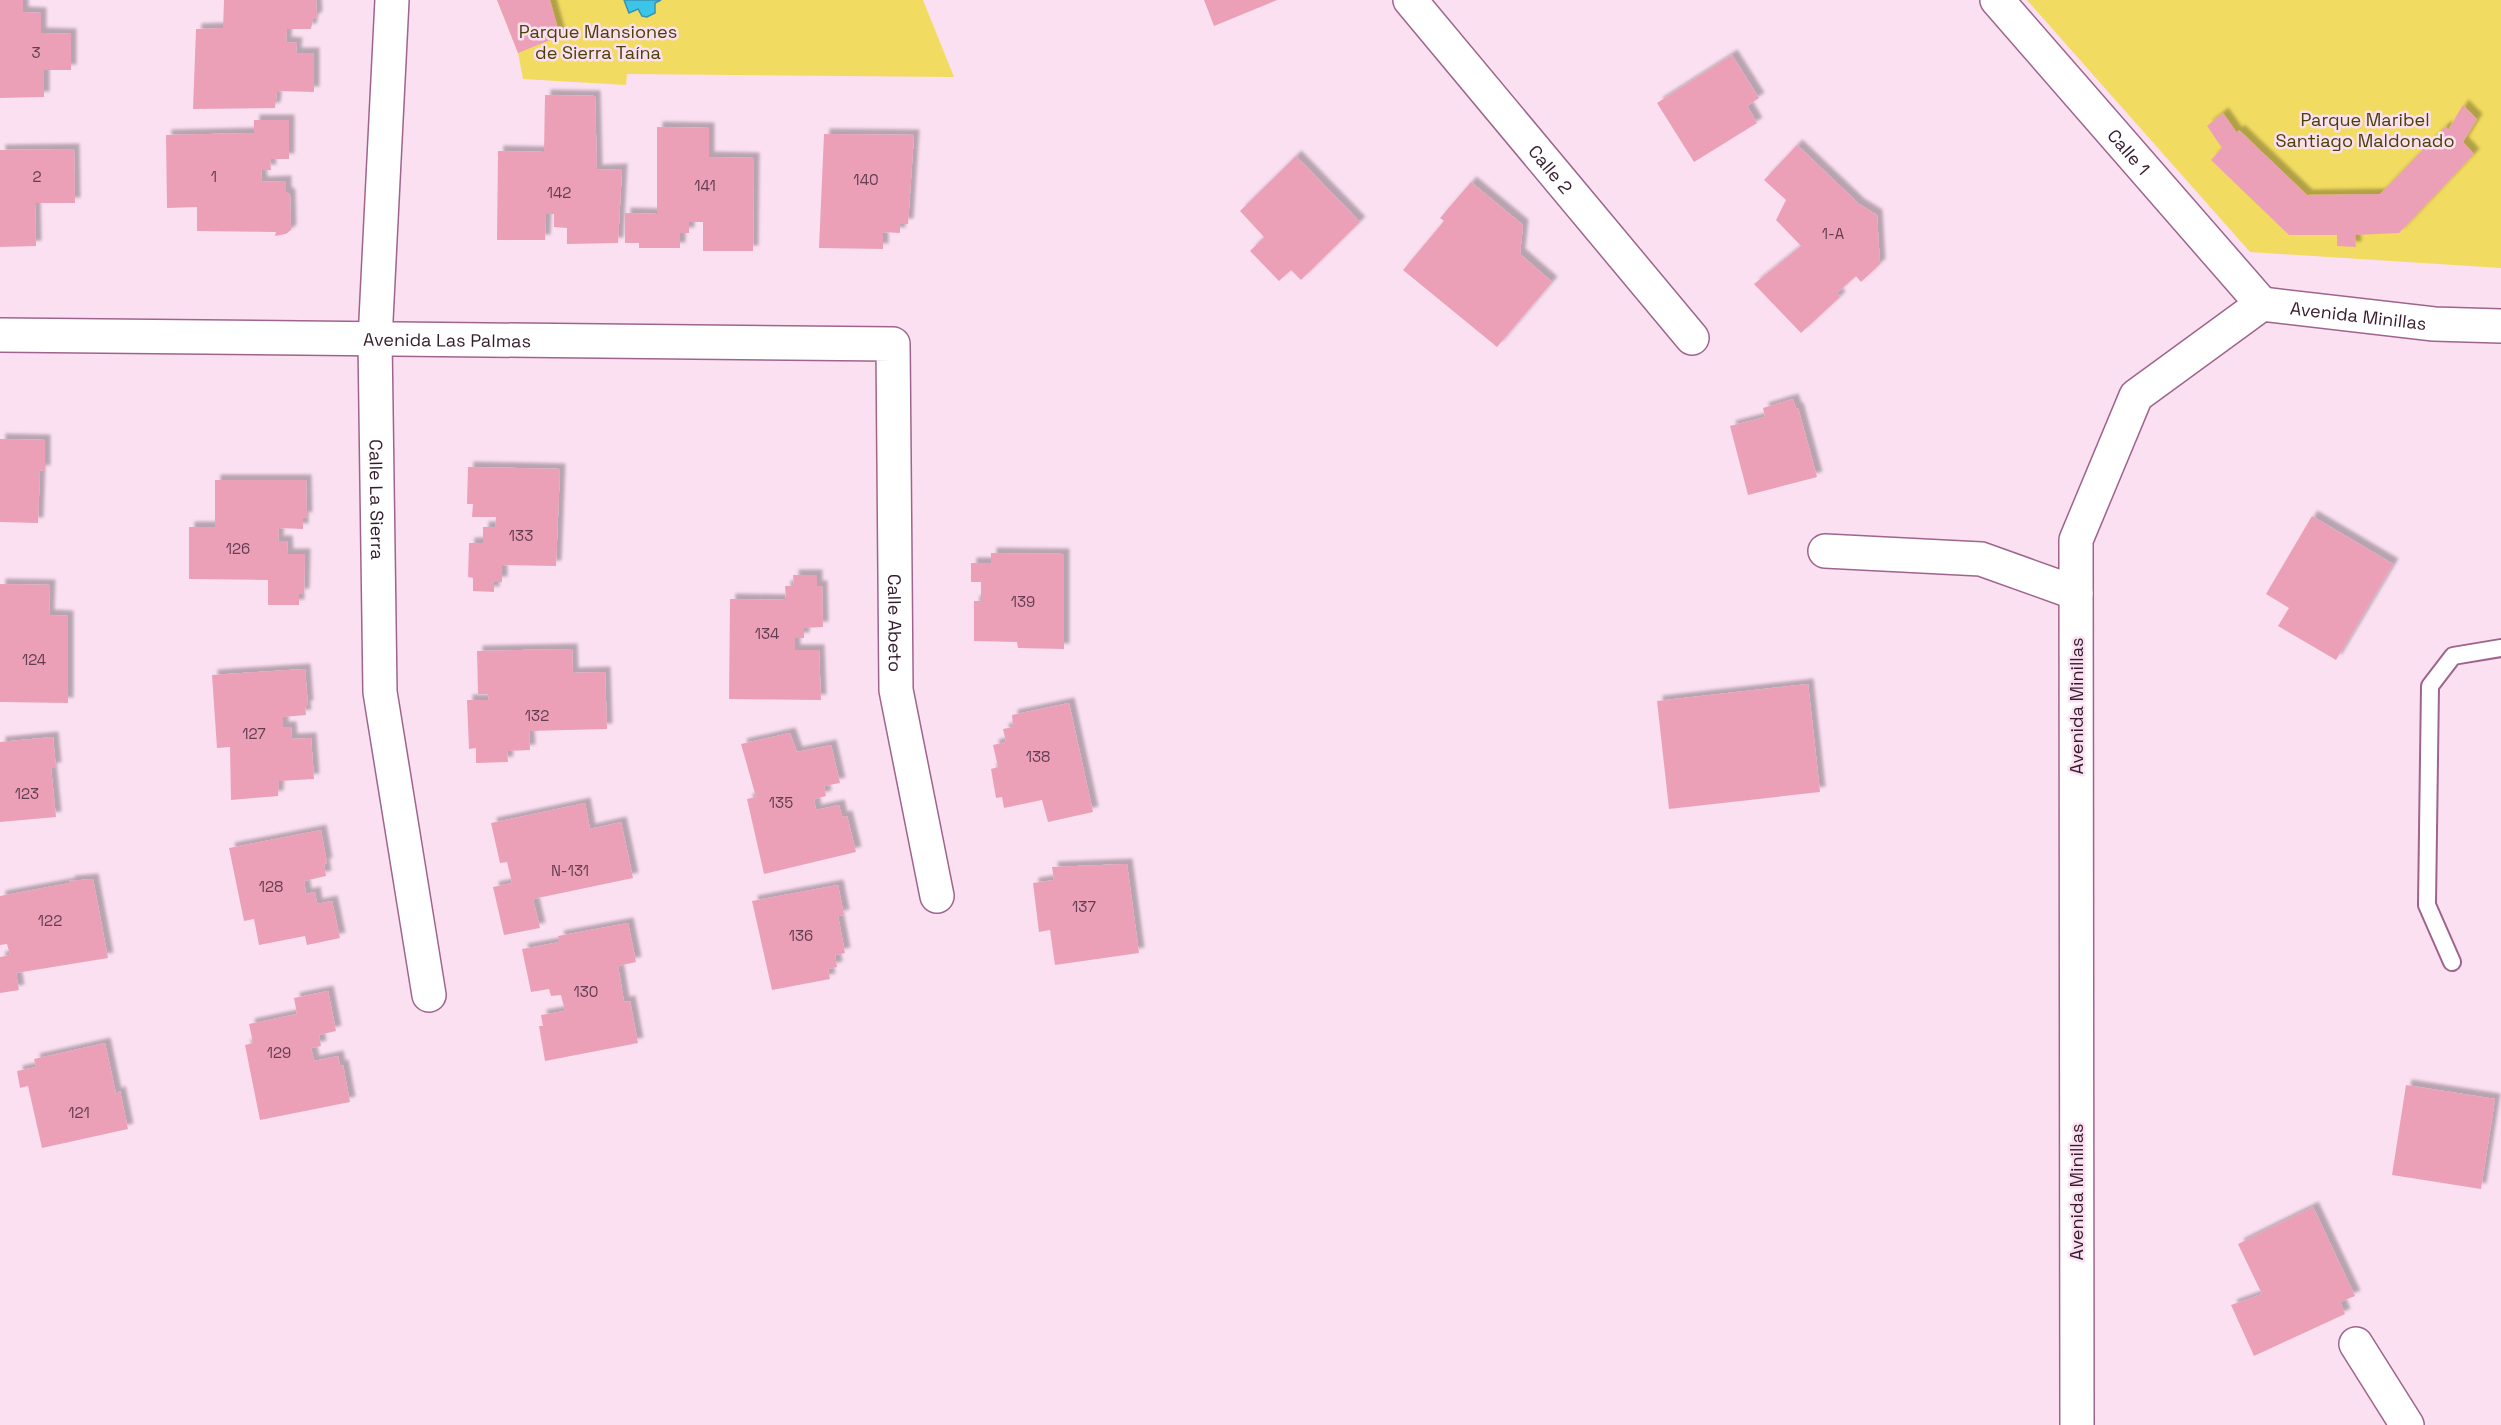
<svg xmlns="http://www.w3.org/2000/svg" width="2501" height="1425" viewBox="0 0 2501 1425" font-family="'Space Grotesk',sans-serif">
<defs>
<filter id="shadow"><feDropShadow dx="5.5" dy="-5.5" stdDeviation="1.5" flood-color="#0004"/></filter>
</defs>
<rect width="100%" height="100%" fill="#fbe0f1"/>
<g fill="#f1db60">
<polygon points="497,0 923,0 954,77 627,74 626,85 523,79 518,53"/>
<polygon points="2027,0 2501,0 2501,268 2250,252"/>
</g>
<polygon fill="#3cc5e8" stroke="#3a92b0" stroke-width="1.5" points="624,0 661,0 655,3 655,13 647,17 642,16 638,9 629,13"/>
<g fill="#eca0b8" filter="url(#shadow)">
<polygon points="0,0 23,0 23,12 41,13 41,33 71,34 71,70 44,70 44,97 0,98"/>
<polygon points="224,0 316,0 317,17 313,19 311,29 287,29 286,42 297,43 296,53 314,53 314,92 277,91 275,108 193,109 196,29 223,28"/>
<polygon points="497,0 550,0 560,36 518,53"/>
<polygon points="1204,0 1277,0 1214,26"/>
<polygon points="1732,55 1759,98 1747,106 1757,123 1694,162 1657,103"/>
<polygon points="545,95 595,96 597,170 622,169 618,243 567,244 567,228 554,227 554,214 546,214 545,240 497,240 498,151 544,152"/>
<polygon points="2463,105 2477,119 2463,142 2474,154 2399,233 2355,235 2356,247 2337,246 2337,235 2289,235 2211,160 2222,148 2207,126 2223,113 2237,133 2239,130 2307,195 2380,194 2446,126 2448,130"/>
<polygon points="254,120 289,120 289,159 270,159 271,170 261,170 262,182 286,181 286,192 290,195 291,230 286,234 275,236 276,232 197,231 197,207 167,208 166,135 254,133"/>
<polygon points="657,127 709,128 709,157 754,158 753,251 703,251 703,222 689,222 689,233 680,233 680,248 639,248 639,243 625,243 625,213 657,214"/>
<polygon points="824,134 914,135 908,224 900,224 900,233 883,232 883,249 819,248"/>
<polygon points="1797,145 1859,204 1877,215 1880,264 1861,282 1856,276 1837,293 1840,297 1801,333 1754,284 1801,246 1776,220 1786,200 1764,180"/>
<polygon points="74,149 75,203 35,203 36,246 0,247 0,150"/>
<polygon points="1296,156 1360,222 1301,280 1291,270 1279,281 1250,251 1264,237 1240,211"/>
<polygon points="1471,182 1523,225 1520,254 1552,282 1497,347 1403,270 1444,221 1440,218"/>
<polygon points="1793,399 1796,408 1798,408 1817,477 1748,495 1730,426 1765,417 1763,408"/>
<polygon points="0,439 45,440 45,471 40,470 38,523 0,522"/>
<polygon points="468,467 560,469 556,566 502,565 502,582 494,582 494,592 473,591 473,578 468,577 469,543 483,543 483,527 495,527 496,517 472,517 473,504 467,504"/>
<polygon points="215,480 306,480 307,518 303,517 303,529 279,528 278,541 287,541 288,554 305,554 304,594 299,594 299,605 268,605 268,580 189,579 189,527 215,527"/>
<polygon points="2312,516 2393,564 2336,660 2278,626 2289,608 2266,594"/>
<polygon points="991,553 1064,554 1064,649 1018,648 1017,642 974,641 974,601 981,601 981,582 971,582 971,563 991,563"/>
<polygon points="793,575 817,575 817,586 822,586 823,627 804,628 804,638 795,638 795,650 819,650 821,700 729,699 730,599 786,600 785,586 794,586"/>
<polygon points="0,584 50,585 49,615 68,616 68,703 0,702"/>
<polygon points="572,649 573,673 605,672 607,729 529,731 530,750 507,751 508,762 476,763 476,748 469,749 467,700 489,700 488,694 478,694 477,651"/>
<polygon points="305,669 308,706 305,706 306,715 283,717 283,727 291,727 292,739 311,738 314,779 279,781 278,796 231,800 230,747 217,748 212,675"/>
<polygon points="1808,684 1820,792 1669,809 1657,701"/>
<polygon points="1069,703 1093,812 1048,822 1042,800 1004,808 1002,797 996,798 991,769 998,767 993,745 1006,742 1003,729 1013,727 1012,715"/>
<polygon points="790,733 797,752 831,745 840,783 824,786 826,796 814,799 816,810 839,805 842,817 847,816 856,852 764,874 747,799 756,797 741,744"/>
<polygon points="53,737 56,768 51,768 56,817 0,822 0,742"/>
<polygon points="585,803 590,829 621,822 633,878 533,899 540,928 504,935 493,887 512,883 507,862 500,863 491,823"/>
<polygon points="321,830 327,863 324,864 326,876 304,881 306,894 315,892 317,904 332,901 340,938 307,945 305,936 259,945 254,919 244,921 229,848"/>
<polygon points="1127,864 1139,953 1055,965 1050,930 1039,932 1033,883 1054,880 1052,867"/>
<polygon points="93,879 108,958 16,973 19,990 0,993 0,957 10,955 7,944 0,945 0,896 70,883 69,881"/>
<polygon points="838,885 844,915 838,916 845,953 835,955 837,967 828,969 830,979 772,990 752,901"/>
<polygon points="628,923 636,962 618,966 624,1002 630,1001 638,1043 545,1061 539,1026 543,1026 541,1015 565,1011 561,995 551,996 549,989 531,992 522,949 560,942 558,936"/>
<polygon points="328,991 336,1031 319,1035 321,1046 311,1048 314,1061 338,1056 340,1066 343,1065 350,1102 260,1120 245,1045 253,1043 249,1024 297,1014 294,998"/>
<polygon points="105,1043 116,1094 120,1091 128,1129 42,1148 28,1086 20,1088 17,1071 36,1067 34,1059"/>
<polygon points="2406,1085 2495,1099 2481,1189 2392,1175"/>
<polygon points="2313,1207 2355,1296 2340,1302 2345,1314 2254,1356 2231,1305 2262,1294 2238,1244"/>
</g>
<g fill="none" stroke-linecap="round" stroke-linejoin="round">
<defs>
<polyline id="service" points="2452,962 2427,905 2430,686 2453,656 2501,648"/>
<g id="minor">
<path id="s1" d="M392,0L375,340L380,692L429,995"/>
<path id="s2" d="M1410,0L1692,338"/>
<path id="s3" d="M1997,0L2262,304"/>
<path id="s4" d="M0,335L893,344L896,690L937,896"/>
<polyline points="1825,551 1981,559 2076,593"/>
<polyline points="2356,1344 2407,1425"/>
</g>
<g id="tertiary">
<path id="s5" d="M2077,1425L2076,540L2136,396L2262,304L2434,324L2501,326"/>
</g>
</defs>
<use href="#service" stroke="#9f648d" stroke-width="20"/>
<use href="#minor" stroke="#9f648d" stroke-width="36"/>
<use href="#tertiary" stroke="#9f648d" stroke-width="36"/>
<use href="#service" stroke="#fff" stroke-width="16"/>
<use href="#minor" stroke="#fff" stroke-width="33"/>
<use href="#tertiary" stroke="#fff" stroke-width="33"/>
</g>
<g text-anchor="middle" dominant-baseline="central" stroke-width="5" stroke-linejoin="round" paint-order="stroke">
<g font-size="15" fill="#633d50">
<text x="36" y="52">3</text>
<text x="37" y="176">2</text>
<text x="214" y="176">1</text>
<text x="866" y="179">140</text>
<text x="705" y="185">141</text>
<text x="559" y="192">142</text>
<text x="1833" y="233">1-A</text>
<text x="521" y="535">133</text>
<text x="238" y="548">126</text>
<text x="1023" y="601">139</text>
<text x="767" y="633">134</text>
<text x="34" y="659">124</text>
<text x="537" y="715">132</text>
<text x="254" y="733">127</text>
<text x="1038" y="756">138</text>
<text x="27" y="793">123</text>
<text x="781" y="802">135</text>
<text x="570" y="870">N-131</text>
<text x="271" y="886">128</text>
<text x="1084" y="906">137</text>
<text x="50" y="920">122</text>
<text x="801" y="935">136</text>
<text x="586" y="991">130</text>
<text x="279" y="1052">129</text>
<text x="79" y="1112">121</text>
</g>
<g font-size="18" fill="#4a4106" stroke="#fbe0f1">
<text x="598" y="31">Parque Mansiones<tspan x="598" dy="21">de Sierra Taína</tspan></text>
<text x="2365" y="119">Parque Maribel<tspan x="2365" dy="21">Santiago Maldonado</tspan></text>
</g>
<g font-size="18" fill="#351c2d" stroke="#fbe0f1">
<text stroke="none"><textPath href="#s3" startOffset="201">Calle 1</textPath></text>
<text stroke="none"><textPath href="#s2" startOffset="220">Calle 2</textPath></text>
<text stroke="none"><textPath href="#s5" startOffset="1294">Avenida Minillas</textPath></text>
<text stroke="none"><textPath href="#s4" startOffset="447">Avenida Las Palmas</textPath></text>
<text stroke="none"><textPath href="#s1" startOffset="500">Calle La Sierra</textPath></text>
<text stroke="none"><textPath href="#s4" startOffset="1172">Calle Abeto</textPath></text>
<text transform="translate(2076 706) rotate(-90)">Avenida Minillas</text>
<text transform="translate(2076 1192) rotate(-90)">Avenida Minillas</text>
</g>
</g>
</svg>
